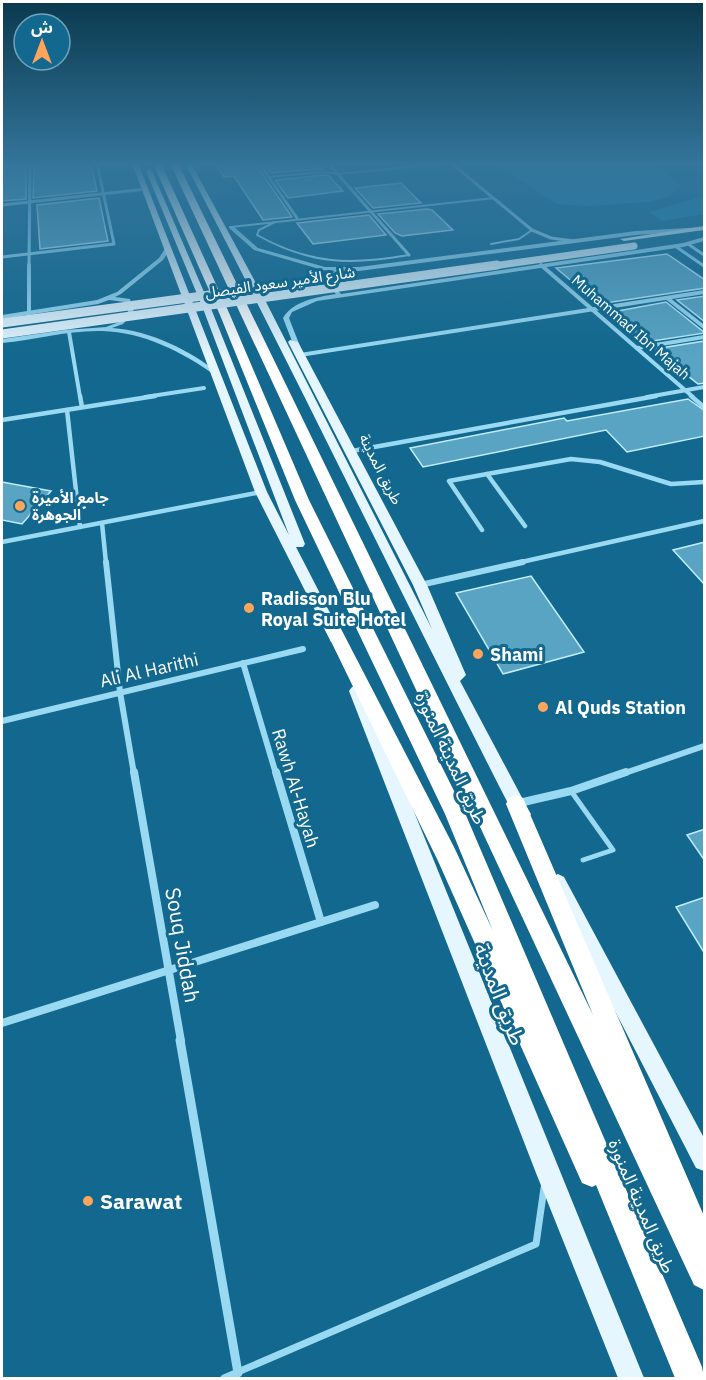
<svg xmlns="http://www.w3.org/2000/svg" width="706" height="1380" viewBox="0 0 706 1380" font-family="'IBM Plex Sans','Noto Sans Arabic',sans-serif">
<rect width="100%" height="100%" fill="#12688e"/>
<g fill="#1c81aa">
<polygon points="496,163 648,163 667,173 680,186 670,197 648,202 589,206 556,204"/>
<polygon points="704,196 704,214 662,221 649,212"/>
</g>
<g fill="#59a4c2" stroke="#c1ecfd" stroke-width="1.5">
<polygon points="34,163 91,163 97,191 33,198"/>
<polygon points="215,163 255,163 292,217 263,220 234,176 224,177"/>
<polygon points="263,163 317,163 322,169 271,173"/>
<polygon points="26,164 26,199 2,201 2,168"/>
<polygon points="323,175 329,176 343,191 288,198 275,180"/>
<polygon points="401,183 421,203 373,208 355,188"/>
<polygon points="99,198 108,241 40,249 37,205"/>
<polygon points="427,209 432,210 453,230 402,236 395,233 378,214"/>
<polygon points="369,215 386,235 313,244 297,223"/>
<polygon points="667,254 705,280 705,288 599,304 556,268"/>
<polygon points="705,296 705,322 677,300"/>
<polygon points="666,302 705,333 646,342 642,338 637,339 607,313"/>
<polygon points="705,341 705,383 698,384 654,349"/>
<polygon points="688,399 705,411 705,436 627,452 606,430 423,467 410,448 564,418 567,421"/>
<polygon points="2,482 51,491 22,524 2,520"/>
<polygon points="705,542 705,585 673,550"/>
<polygon points="531,576 584,652 503,674 456,593"/>
<polygon points="705,829 705,861 687,835"/>
<polygon points="705,897 705,954 676,907"/>
</g>
<g fill="none" stroke-linecap="round" stroke-linejoin="round">
<g stroke="#9ad9f2" stroke-width="2">
<polyline points="269,177 323,172 338,174 449,163"/>
<path d="M275,222L259,230L257,235C311,265 351,265 409,255"/>
<polyline points="231,227 494,198"/>
<polyline points="491,244 519,239 532,230"/>
</g>
<polyline stroke="#9ad9f2" stroke-width="5" points="571,791 613,850 583,860"/>
<polyline stroke="#9ad9f2" stroke-width="7" points="224,1378 536,1244 544,1188"/>
<g stroke="#9ad9f2" stroke-width="3">
<polyline points="259,163 297,218"/>
<polyline points="328,163 409,255"/>
<polyline points="451,163 532,230 551,238 574,241"/>
<polyline points="2,164 10,163"/>
<polyline points="98,165 130,163"/>
<polyline points="2,205 146,189"/>
<polyline points="688,244 704,255"/>
<polyline points="675,246 704,266"/>
<polyline points="2,257 114,244 97,163"/>
<polyline points="541,265 543,267"/>
<polyline points="29,267 30,163"/>
</g>
<g stroke="#9ad9f2" stroke-width="4">
<polyline points="541,265 693,397"/>
<polyline points="667,298 704,327"/>
<polyline points="29,313 29,265"/>
<polyline points="69,332 80,397"/>
<polyline points="637,348 704,337"/>
<polyline points="300,355 704,292"/>
<polyline points="145,397 204,388"/>
<polyline points="647,397 704,387"/>
</g>
<g stroke="#9ad9f2" stroke-width="4.5">
<polyline points="80,396 82,407"/>
<polyline points="691,396 704,407"/>
<polyline points="67,410 80,527"/>
<polyline points="2,420 155,396"/>
<polyline points="352,451 656,396"/>
<polyline points="102,523 106,563"/>
<polyline points="525,526 487,474 571,459 600,462 671,484 704,482"/>
<polyline points="482,530 449,481 487,474"/>
<polyline points="2,542 261,492"/>
<polyline points="517,563 704,521"/>
</g>
<g stroke="#9ad9f2" stroke-width="6">
<polyline points="106,562 120,692 134,774"/>
<polyline points="420,585 523,562"/>
<polyline points="243,663 276,774"/>
<polyline points="2,721 303,649"/>
<polyline points="622,774 704,746"/>
</g>
<g stroke="#9ad9f2" stroke-width="8">
<polyline points="134,772 181,1041"/>
<polyline points="276,772 321,922"/>
<polyline points="519,803 571,791 626,772"/>
<polyline points="2,1023 375,905"/>
</g>
<polyline stroke="#9ad9f2" stroke-width="9" points="180,1040 238,1373"/>
<g fill="#9ad9f2" fill-rule="evenodd">
<path d="M229,226H233L258,248L325,267H359L636,231L704,227V230L636,235L359,271H344L333,276L332,284L341,294L683,243L704,237V241L683,247L317,301L292,312L289,318L303,354L300,356L297,354L283,318C293,301 317,297 336,294L326,284L328,274L335,271L323,270L254,250L229,228Z"/>
<path d="M166,247L171,248L163,260L121,294L115,297L130,299L134,312L123,324L112,328C152,331 189,350 220,374V376H216C183,352 143,332 102,331C68,330 35,340 2,343V339L65,330L106,327L119,322L128,312L125,302L109,300L98,304L2,319V315L97,300L117,292L159,258Z"/>
</g>
<g fill="#e5f6ff" fill-rule="evenodd">
<polygon points="132,163 138,163 267,492 289,535 202,306 146,171 149,169 152,171 210,306 305,544 303,547 296,547 343,638 341,642 331,642 255,492"/>
<path d="M185,163H191L264,298L432,629L413,585L288,342L290,340L298,342L427,585L466,675L460,681L528,809L531,814L528,819L522,822L516,819C404,601 299,380 185,163Z"/>
<polygon points="704,226 704,230 624,241 620,239"/>
<polygon points="357,685 362,687 365,691 644,1378 618,1378 536,1173 349,691 352,687"/>
<polygon points="558,874 564,877 704,1138 704,1171 696,1168 552,889 549,883 552,877"/>
</g>
<g fill="#fff" fill-rule="evenodd">
<polygon points="153,163 161,163 230,315 309,500 465,813 702,1367 704,1378 675,1378 596,1185 592,1187 582,1183 438,861 323,625 331,619 339,625 454,847 493,931 445,814 295,500 220,315"/>
<polygon points="170,163 178,163 593,1015 506,804 509,798 516,795 523,798 704,1216 704,1290 694,1285"/>
</g>
<polyline stroke="#e5f6ff" stroke-width="7" points="486,267 634,246"/>
<g stroke="#e5f6ff" stroke-width="9">
<polyline points="2,323 247,290"/>
<polyline points="2,334 497,265"/>
</g>
</g>
<linearGradient id="sky" x2="0" y2="1"><stop stop-color="#0a394e"/><stop offset="0.46" stop-color="#33759b"/><stop offset="1" stop-color="#33759b" stop-opacity="0"/></linearGradient>
<rect width="706" height="356" fill="url(#sky)"/>
<g fill="#ffa55b" stroke="#12688e" stroke-width="2">
<circle cx="20" cy="506" r="6"/>
<circle cx="249" cy="608" r="6"/>
<circle cx="478" cy="654" r="6"/>
<circle cx="543" cy="707" r="6"/>
<circle cx="88" cy="1201" r="6"/>
</g>
<g text-anchor="middle" dominant-baseline="central" stroke-width="6" stroke-linejoin="round" paint-order="stroke">
<g font-size="15" fill="#fff" stroke="#12688e">
<text transform="translate(280 282) rotate(-8)">شارع الأمير سعود الفيصل</text>
<text transform="translate(631 327) rotate(41)">Muhammad Ibn Majah</text>
<text transform="translate(381 469) rotate(63)">طريق المدينة</text>
</g>
<g font-size="15" font-weight="bold" fill="#fff" stroke="#12688e" text-anchor="start">
<text x="32" y="497">جامع الأميرة<tspan x="32" dy="17">الجوهرة</tspan></text>
</g>
<g font-size="18" font-weight="bold" fill="#fff" stroke="#12688e" text-anchor="start">
<text x="261" y="598">Radisson Blu<tspan x="261" dy="21">Royal Suite Hotel</tspan></text>
<text x="490" y="654">Shami</text>
<text x="555" y="707">Al Quds Station</text>
</g>
<g font-size="18" fill="#fff" stroke="#12688e">
<text transform="translate(149 670) rotate(-13)">Ali Al Harithi</text>
<text transform="translate(451 758) rotate(65)">طريق المدينة المنورة</text>
<text transform="translate(296 788) rotate(73)">Rawh Al-Hayah</text>
<text transform="translate(642 1206) rotate(67)">طريق المدينة المنورة</text>
</g>
<g font-size="21" fill="#fff" stroke="#12688e">
<text transform="translate(183 945) rotate(80)">Souq Jiddah</text>
<text transform="translate(500 994) rotate(69)">طريق المدينة</text>
</g>
<g font-size="21" font-weight="bold" fill="#fff" stroke="#12688e" text-anchor="start">
<text x="100" y="1201">Sarawat</text>
</g>
</g>
<rect width="706" height="1380" fill="none" stroke="#ffffff" stroke-width="6"/>
<g transform="translate(42 42)"><circle r="28" fill="#12688e" stroke="#71a4bb" stroke-width="1.5"/>
<path d="M0-4.5L10 22L0 15L-10 22Z" fill="#ffa55b"/>
<text y="-9" font-size="16" font-weight="bold" text-anchor="middle" fill="#ffffff">ش</text>
</g>
</svg>
